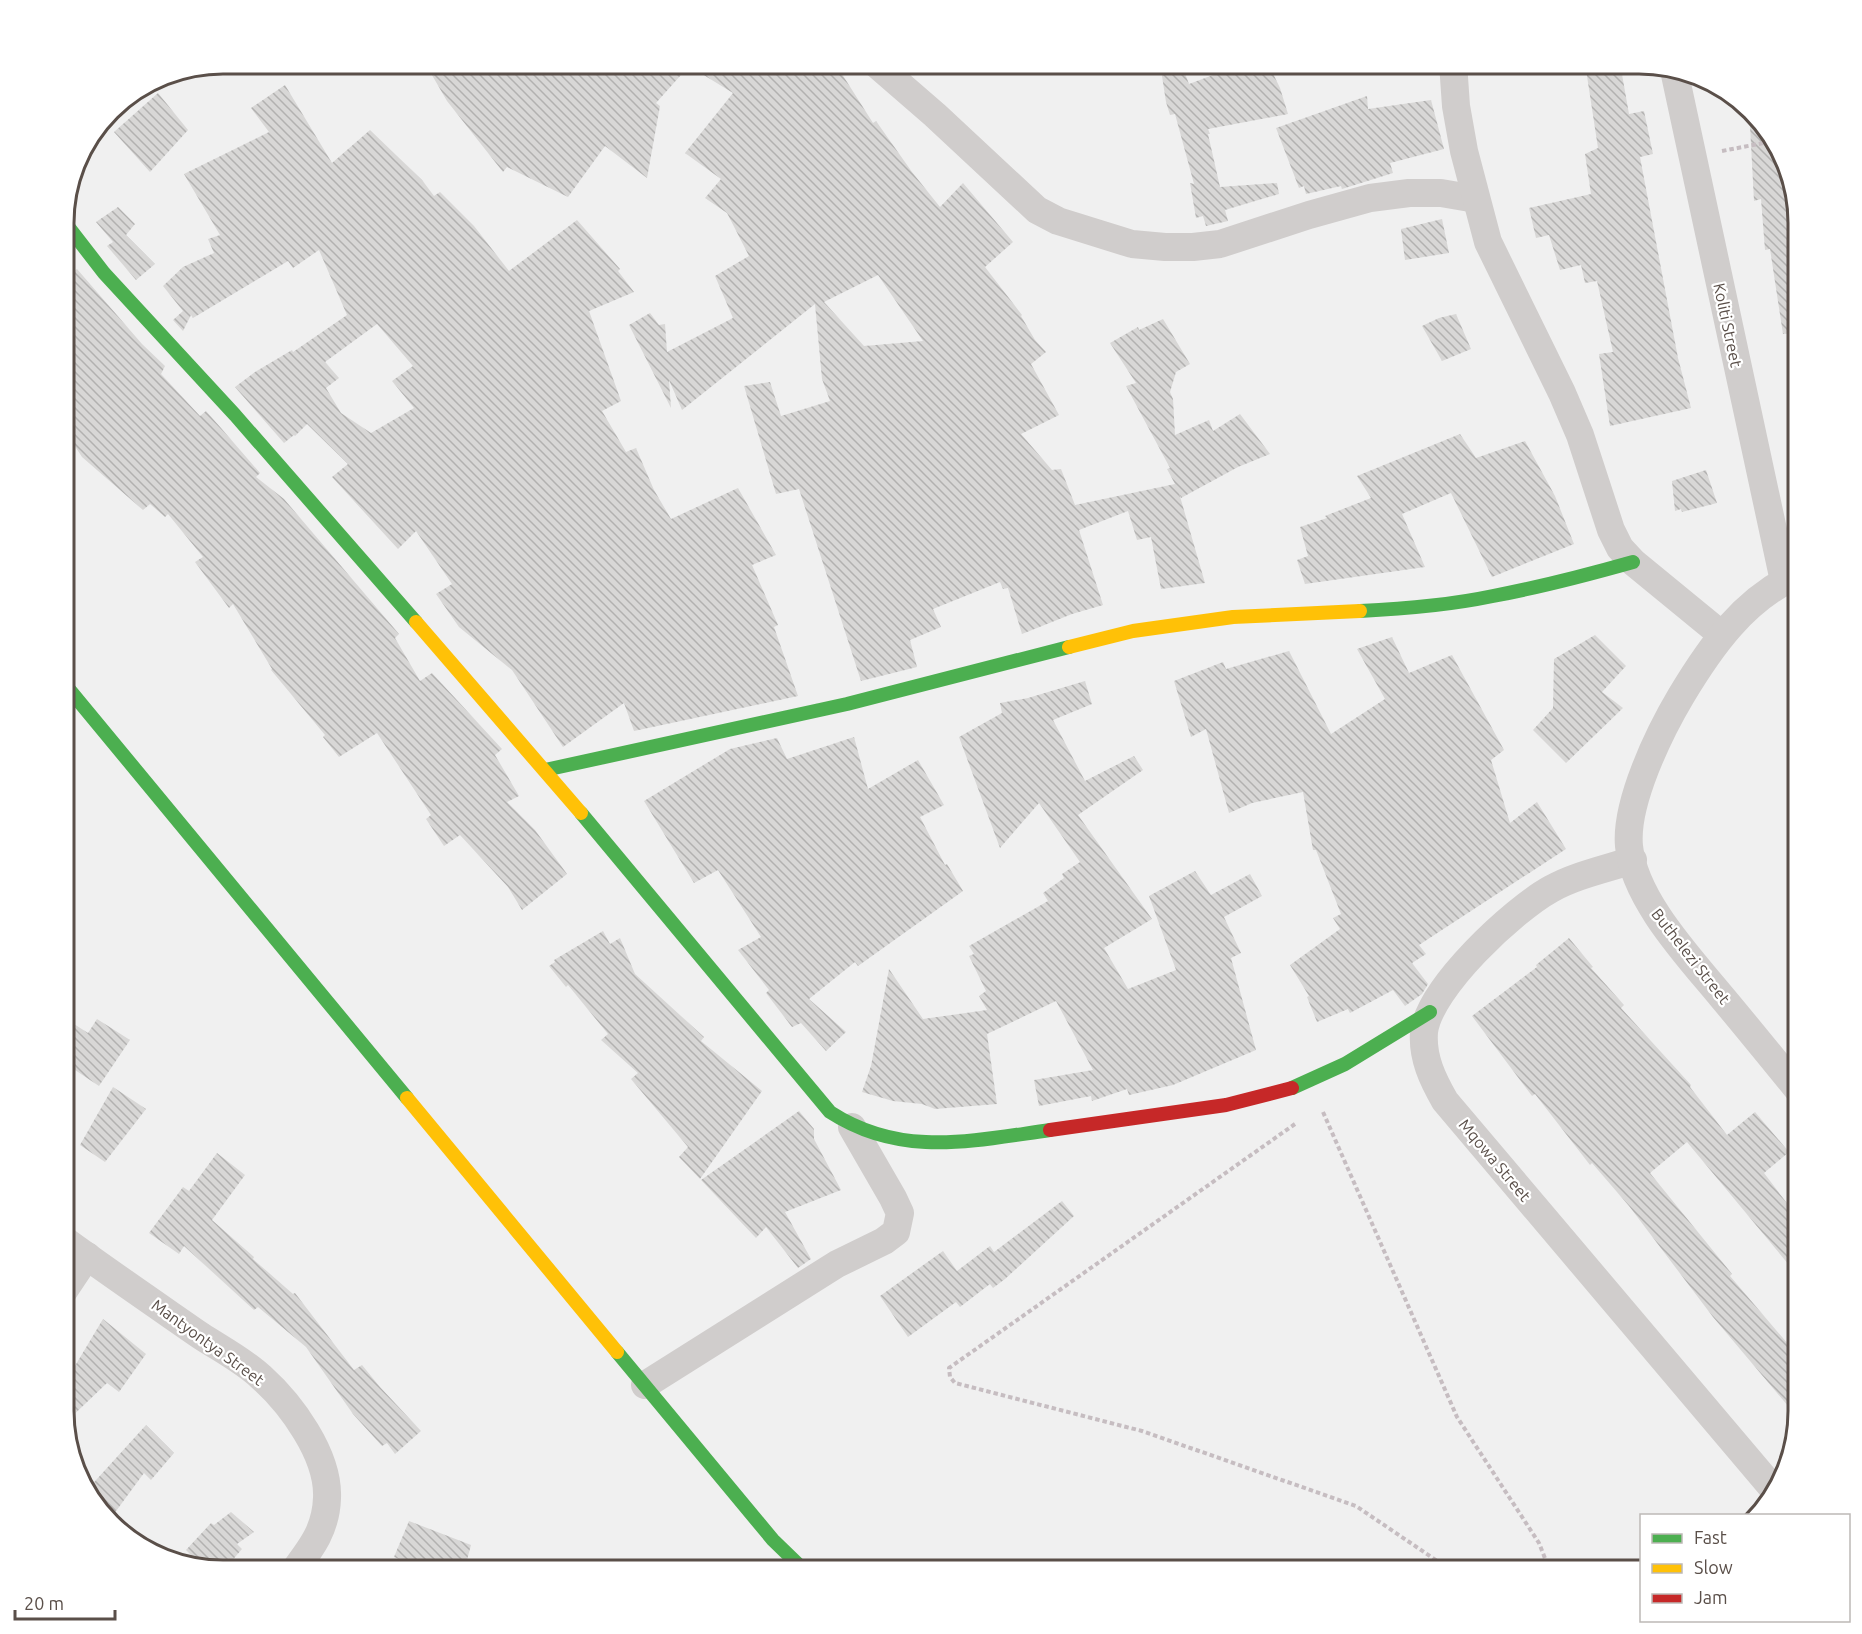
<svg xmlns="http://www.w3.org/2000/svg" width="1862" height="1634" viewBox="0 0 1862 1634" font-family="Ubuntu,sans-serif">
<defs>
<pattern id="building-back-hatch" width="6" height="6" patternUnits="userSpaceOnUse" patternTransform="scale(1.5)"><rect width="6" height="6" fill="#d8d7d6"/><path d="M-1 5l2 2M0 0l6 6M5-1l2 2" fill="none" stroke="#b2b1b0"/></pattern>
</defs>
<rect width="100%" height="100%" fill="#f0f0f0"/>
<g fill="url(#building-back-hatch)" fill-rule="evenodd">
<path d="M425,63H835L873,123L876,121L912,172L940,207L963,183L1013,242L985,267L1022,315L1021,316L1035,340L1046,352L1031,364L1059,415L1021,434L1052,470L1061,469L1075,505L1175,484L1167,469L1170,468L1126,386L1136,383L1110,343L1138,327L1139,330L1163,319L1190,364L1176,372L1170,392L1173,399L1175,435L1209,420L1213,431L1240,414L1270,454L1238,467L1181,498L1179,493L1205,583L1161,589L1151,537L1137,540L1128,511L1079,530L1103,605L1072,614L1022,634L1008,588L1003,589L1000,582L933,609L941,627L910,640L917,667L861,681L799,489L776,494L744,386L770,382L781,416L830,401L822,379L815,304L682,410L669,380L671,408L629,325L650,313L659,325L665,324L667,352L733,318L715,276L749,256L727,213L705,198L721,179L685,153L733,93L689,66L656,103L660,106L647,178L605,146L568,197L507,167L503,172L447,101ZM878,275L923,341L864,346L824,302Z"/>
<polygon points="1160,63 1181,63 1189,84 1245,63 1268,63 1280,88 1288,114 1208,129 1210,134 1208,134 1220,187 1277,183 1279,194 1225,210 1228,221 1206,226 1203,216 1196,218 1190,183 1194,184 1175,114 1170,115 1166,102"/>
<polygon points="1585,63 1620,63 1629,114 1644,111 1653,154 1640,157 1678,358 1691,408 1610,426 1599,354 1613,352 1597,281 1585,283 1581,265 1560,270 1549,235 1536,238 1529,208 1591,194 1585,154 1598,148"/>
<path d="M285,85L332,163L370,130L422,180L434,196L440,192L474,226L509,271L577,220L620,269L618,271L634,292L589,311L621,401L602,411L626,452L636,448L654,490L671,519L738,488L776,555L752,565L778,625L774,627L798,696L634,731L624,703L563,747L512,670L459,627L436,594L452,584L416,531L398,549L332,477L348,464L307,424L295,436L294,435L284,443L235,387L255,372L292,350L293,352L347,315L319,250L293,268L288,261L193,318L191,315L183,331L173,320L183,311L163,286L183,267L214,253L208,239L220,235L184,174L269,132L251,108ZM377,324L413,366L392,381L414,408L371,433L341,413L326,388L339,378L325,362Z"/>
<polygon points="158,93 188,130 150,172 114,132"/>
<polygon points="1367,96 1368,109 1431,100 1444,149 1390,163 1393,173 1342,189 1341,186 1306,194 1304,186 1299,188 1276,128"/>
<polygon points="1749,107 1782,155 1799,224 1799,333 1783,334 1770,249 1765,250 1761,199 1754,201"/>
<polygon points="118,207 135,224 126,235 155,264 136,280 107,246 113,242 96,222"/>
<polygon points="1442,219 1449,253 1405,260 1401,229"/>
<polygon points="77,269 142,344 165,366 161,374 200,416 206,411 221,428 260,473 256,477 284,499 399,634 395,638 420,681 432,673 502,749 495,755 519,796 507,802 535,830 567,874 522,910 508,887 460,835 444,846 426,819 431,815 377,733 339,757 323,737 325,735 271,670 272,669 233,604 229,608 195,562 203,557 168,514 165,517 150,504 143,510 82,457 63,428 63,279"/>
<polygon points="1456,314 1471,349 1442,361 1422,326 1439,318"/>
<polygon points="1460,434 1476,458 1525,441 1555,496 1574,544 1492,577 1451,493 1402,514 1425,567 1305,584 1297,560 1308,556 1300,527 1327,518 1325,516 1371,498 1357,476"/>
<polygon points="1706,470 1717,503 1682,512 1681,509 1675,511 1672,481"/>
<polygon points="1595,635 1626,666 1602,692 1623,708 1566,763 1533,730 1553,708 1554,659"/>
<polygon points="1392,637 1409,673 1452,655 1504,750 1491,760 1510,823 1537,802 1566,849 1419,945 1426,954 1412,963 1428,984 1422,994 1405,1006 1393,990 1350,1013 1348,1009 1317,1022 1307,997 1309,996 1290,965 1340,929 1333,918 1341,914 1316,850 1313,850 1303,792 1252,803 1229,813 1206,729 1191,737 1174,681 1223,662 1226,669 1289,651 1331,734 1385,699 1357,649"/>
<polygon points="1085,681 1092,704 1053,720 1085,781 1134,756 1143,770 1078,815 1152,919 1104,948 1128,989 1176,970 1149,896 1195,871 1211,895 1250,874 1262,896 1224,917 1241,953 1231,958 1256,1050 1173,1085 1129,1095 1127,1089 1092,1101 1091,1096 1039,1106 1034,1080 1093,1070 1056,1001 987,1034 997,1104 935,1109 922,1104 893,1101 862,1092 871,1066 889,969 923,1019 987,1010 979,996 986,991 969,956 974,954 969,946 1048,901 1043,893 1064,878 1062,874 1080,862 1039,803 1000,848 959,737 1002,713 1000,703 1028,698"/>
<polygon points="854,737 868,789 918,760 944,805 920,817 945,865 947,864 963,891 858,966 855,962 809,999 846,1032 826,1051 801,1023 792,1027 766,993 769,990 738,950 761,937 718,870 694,883 644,801 730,749 777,738 787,759"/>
<polygon points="603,931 610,944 620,938 635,974 704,1037 701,1041 762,1091 700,1179 679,1157 688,1147 631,1079 638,1073 601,1040 608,1034 568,985 566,987 549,966 555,962 554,960"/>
<polygon points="1569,938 1593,967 1591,968 1624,1005 1621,1008 1691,1085 1690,1087 1727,1135 1755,1112 1789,1152 1764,1173 1799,1219 1799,1277 1687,1142 1650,1173 1732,1274 1730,1276 1799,1357 1799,1419 1713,1317 1629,1206 1592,1163 1590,1165 1535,1094 1532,1096 1472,1016 1537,967 1536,965"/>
<polygon points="63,1017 88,1033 97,1019 130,1040 99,1086 63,1062"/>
<polygon points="113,1087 146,1109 105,1162 80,1145"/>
<polygon points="799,1111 814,1129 814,1139 841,1190 785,1212 811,1259 798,1268 766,1227 756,1238 701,1180"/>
<polygon points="217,1153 245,1175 212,1220 254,1257 253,1259 293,1294 295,1293 354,1370 362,1365 380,1387 421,1431 395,1454 387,1443 382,1446 353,1414 306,1347 258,1307 254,1310 184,1246 179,1254 149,1233 183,1187 189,1191"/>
<polygon points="1062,1201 1074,1216 1005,1279 993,1288 990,1284 960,1307 956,1302 908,1337 880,1296 943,1251 957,1271 990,1246 994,1252"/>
<polygon points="103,1319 146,1354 119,1392 107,1383 64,1424 63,1386"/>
<polygon points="146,1425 174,1453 151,1480 144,1473 108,1522 87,1490"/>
<polygon points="231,1512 254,1532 237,1544 242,1549 223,1571 203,1567 186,1550 211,1523 214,1525"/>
<polygon points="409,1521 471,1545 464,1571 430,1571 394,1557"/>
</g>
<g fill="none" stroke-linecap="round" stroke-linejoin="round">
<g stroke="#c6bdc1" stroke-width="4" stroke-dasharray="4.5 3" stroke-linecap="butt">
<polyline points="1722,151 1774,141"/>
<polyline points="1323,1112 1457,1417 1539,1543 1550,1571"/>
<polyline points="1295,1124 949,1368 950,1377 955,1383 1142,1431 1356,1506 1452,1571"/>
</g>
<g stroke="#d0cdcc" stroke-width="28">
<polyline points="875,63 935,115 1037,210 1058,221 1132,244 1165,247 1193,247 1220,244 1309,215 1370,198 1409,193 1441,193 1476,199"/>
<polyline points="1453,63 1456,106 1464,151 1488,242 1562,393 1580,435 1611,530 1620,548 1633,562 1722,635"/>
<polyline points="1674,70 1784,581"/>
<path d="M1633,860C1606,869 1576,875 1551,889C1513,910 1429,988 1424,1032C1422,1058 1433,1080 1445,1101L1775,1491"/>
<path d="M1799,1091C1773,1059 1747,1027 1721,996C1688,956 1634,899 1629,846C1625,803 1659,733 1681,696C1711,646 1744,599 1799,574"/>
<path d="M63,1239C108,1272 155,1304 201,1336C221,1349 244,1361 261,1377C291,1404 329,1455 327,1498C326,1529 312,1547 294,1571"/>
<polyline points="63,1292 87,1256"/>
<polyline points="645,1385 837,1264 884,1241 896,1232 900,1213 893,1198 852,1127"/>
</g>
<g stroke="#4caf50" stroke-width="14">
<polyline points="63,220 104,273 235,415 416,622"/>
<path d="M1360,611C1404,609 1450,605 1493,596C1541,587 1587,575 1633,562"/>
<polyline points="63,682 407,1098"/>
<polyline points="545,770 847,704 1069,647"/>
<path d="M581,813L830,1112C901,1158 971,1141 1050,1130"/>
<polyline points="1292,1088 1345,1064 1430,1012"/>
<polyline points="617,1352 773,1540 805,1571"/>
</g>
<g stroke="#ffc107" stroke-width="14">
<polyline points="416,622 581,813"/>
<polyline points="1069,647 1133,631 1233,617 1360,611"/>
<polyline points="407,1098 617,1352"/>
</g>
<polyline stroke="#c62828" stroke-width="14" points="1050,1130 1226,1105 1292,1088"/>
</g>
<g text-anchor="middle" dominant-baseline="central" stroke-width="4.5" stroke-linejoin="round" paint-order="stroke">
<g font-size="16" fill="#5a4f49" stroke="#fff">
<text transform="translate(1728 325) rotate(78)">Koliti Street</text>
<text transform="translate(1691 956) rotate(52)">Buthelezi Street</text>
<text transform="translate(1495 1160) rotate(50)">Mqowa Street</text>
<text transform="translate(208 1342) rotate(36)">Mantyontya Street</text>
</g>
</g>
<path d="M0 0H1862V1634H0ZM223 74H1639A149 149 0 0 1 1788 223V1411A149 149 0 0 1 1639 1560H223A149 149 0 0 1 74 1411V223A149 149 0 0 1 223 74Z" fill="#fff" fill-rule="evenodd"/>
<path fill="none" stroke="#5a4f49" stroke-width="3" d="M223 74H1639A149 149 0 0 1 1788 223V1411A149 149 0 0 1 1639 1560H223A149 149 0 0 1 74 1411V223A149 149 0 0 1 223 74Z"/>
<rect x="1640" y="1514" width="210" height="108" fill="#ffffff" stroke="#bdb9b6" stroke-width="1.5"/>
<rect x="1652" y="1534" width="30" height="9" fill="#4caf50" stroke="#bdb9b6" stroke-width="1.5"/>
<text x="1694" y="1544" font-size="18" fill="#5a4f49">Fast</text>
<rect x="1652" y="1564" width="30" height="9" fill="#ffc107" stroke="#bdb9b6" stroke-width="1.5"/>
<text x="1694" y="1574" font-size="18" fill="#5a4f49">Slow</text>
<rect x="1652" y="1594" width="30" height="9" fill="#c62828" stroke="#bdb9b6" stroke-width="1.5"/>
<text x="1694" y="1604" font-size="18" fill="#5a4f49">Jam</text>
<path d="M15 1610v9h100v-9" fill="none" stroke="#5a4f49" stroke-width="3"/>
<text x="24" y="1610" font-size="18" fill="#5a4f49" stroke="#ffffff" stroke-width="4.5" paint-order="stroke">20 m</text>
</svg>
